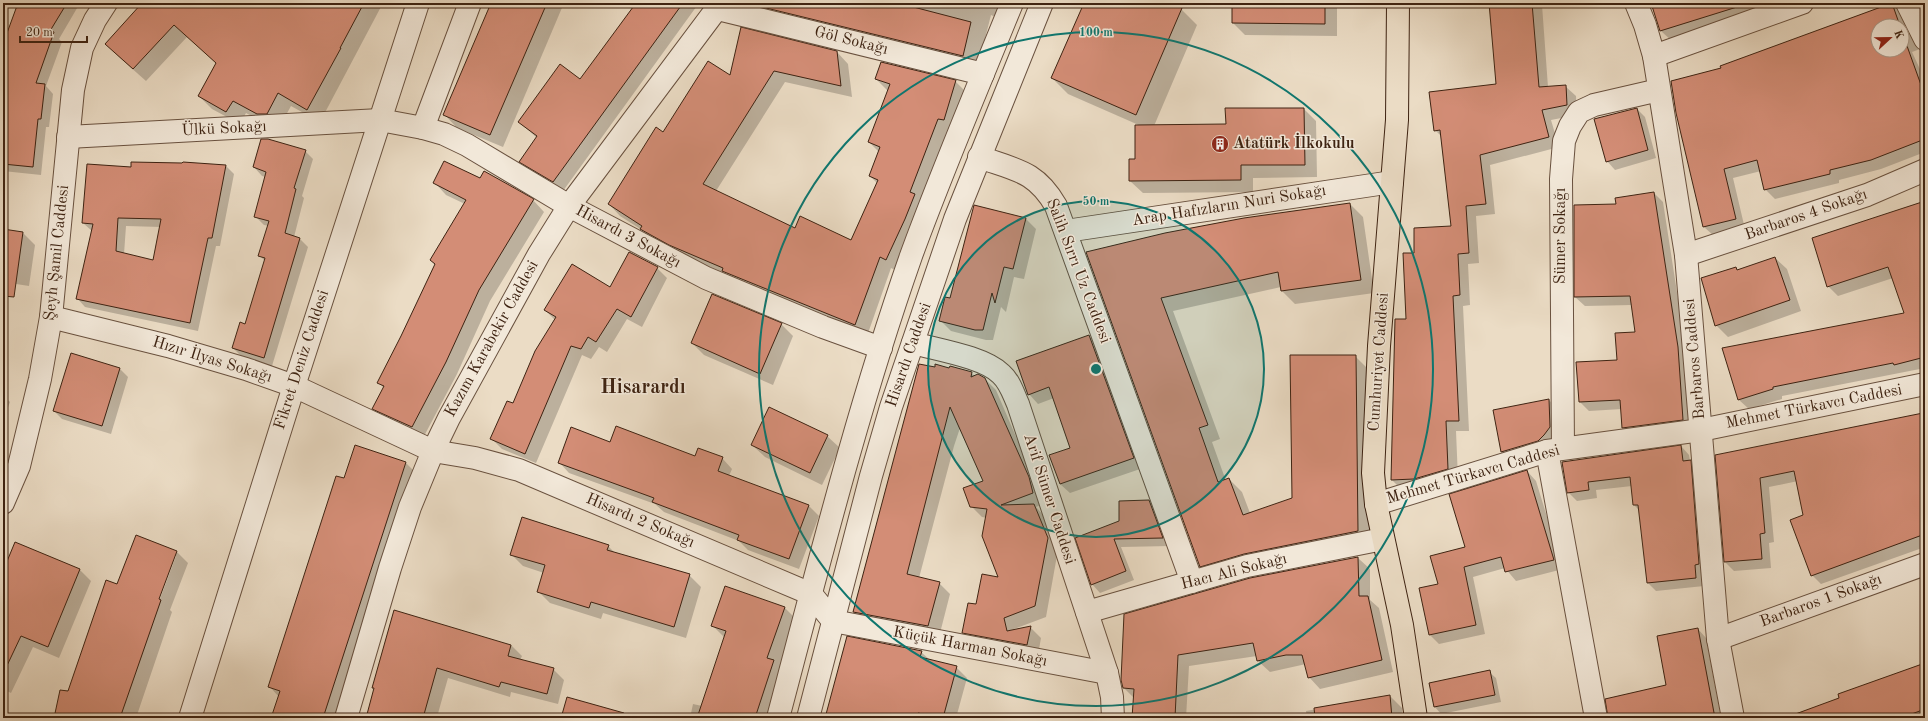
<svg xmlns="http://www.w3.org/2000/svg" width="1928" height="721" viewBox="0 0 1928 721" font-family="'Old Standard TT',serif">
<rect width="100%" height="100%" fill="#ebdcc5"/>
<filter id="stains"><feTurbulence type="fractalNoise" baseFrequency=".005" numOctaves="4"/><feColorMatrix values="0 0 0 0 .2 0 0 0 0 .09 0 0 0 0 .02 0 0 0 .5 -.17"/></filter>
<radialGradient id="worn" r=".72"><stop offset=".6" stop-color="#630" stop-opacity="0"/><stop offset="1" stop-color="#630" stop-opacity=".3"/></radialGradient>
<g fill="#0003" fill-rule="evenodd">
<polygon points="19,3 80,3 59,39 62,42 46,86 53,94 49,127 46,127 41,175 3,171 3,47"/>
<polygon points="144,3 383,3 320,122 291,106 280,126 271,127 246,113 240,124 212,109 199,96 217,64 187,37 146,81 119,57 107,44"/>
<polygon points="492,3 564,3 503,147 457,128 445,115"/>
<polygon points="637,3 699,3 563,191 530,171 520,161 537,138 519,122 580,81"/>
<polygon points="764,3 894,3 918,9 921,3 1012,3 1004,21 991,15 977,70 778,21 763,7"/>
<polygon points="1085,3 1168,3 1181,9 1197,25 1154,126 1227,125 1304,109 1316,121 1317,177 1253,178 1253,192 1143,193 1130,181 1130,160 1136,160 1141,126 1068,94 1052,78"/>
<polygon points="1233,3 1337,3 1337,36 1245,35 1233,23"/>
<polygon points="1490,3 1540,3 1542,5 1548,87 1565,86 1576,96 1577,115 1551,120 1559,147 1490,165 1495,214 1476,216 1479,263 1468,264 1470,305 1463,306 1469,431 1456,431 1458,479 1402,490 1392,480 1407,320 1415,254 1453,227 1442,137 1435,130 1497,85"/>
<polygon points="1652,3 1796,3 1673,42 1661,31"/>
<path d="M1894,3L1904,13L1905,19L1920,49L1912,52L1925,80V152L1881,169L1839,180V183L1775,199L1765,189L1761,171L1733,178L1745,229L1714,236L1704,227L1677,113L1722,69L1721,66ZM1878,26H1902V50H1878Z"/>
<polygon points="1921,3 1925,3 1925,10"/>
<polygon points="837,52 848,64 852,97 785,82 716,191 795,229 851,241 877,183 870,176 879,152 869,142 888,91 876,79 955,81 966,92 897,271 891,268 867,336 728,276 653,240 642,230 620,216 609,204 664,133 731,77"/>
<polygon points="1637,109 1645,117 1656,158 1615,170 1607,161"/>
<polygon points="305,151 313,159 302,196 304,198 294,237 300,239 308,247 272,366 241,356 233,348 245,325 265,261 260,256 269,226 264,225 255,216 266,177 262,176 254,167"/>
<path d="M226,166L234,174L220,246H216L198,331L85,307L77,298L92,231L83,223L132,168ZM126,226L161,227L153,261L124,254Z"/>
<polygon points="480,179 533,200 544,212 490,301 457,374 423,438 385,420 373,409 384,388 378,382 402,337 435,265 431,260 465,204 446,195 435,183"/>
<polygon points="1654,193 1663,202 1687,357 1692,429 1632,437 1623,428 1622,409 1589,411 1580,402 1618,361 1637,333 1632,305 1585,306 1575,297 1617,205"/>
<polygon points="1925,201 1925,297 1893,278 1838,296 1828,286 1915,206"/>
<polygon points="1350,204 1363,217 1374,293 1295,304 1282,291 1281,287 1173,311 1220,439 1212,442 1226,481 1229,479 1242,492 1250,513 1293,499 1355,356 1368,369 1370,544 1214,579 1201,566 1087,252"/>
<polygon points="1026,219 1036,229 1024,279 1014,277 1006,312 1001,307 993,340 986,340 951,331 940,320 951,300"/>
<polygon points="3,230 23,233 35,245 29,286 3,282"/>
<polygon points="1775,258 1787,269 1801,311 1728,337 1716,325 1736,268 1738,270"/>
<polygon points="657,268 667,278 642,327 627,319 607,352 599,347 591,359 582,355 536,463 502,449 492,439 514,405 555,320 545,310 611,289"/>
<polygon points="1925,309 1925,368 1782,396 1782,399 1749,409 1739,400"/>
<polygon points="781,324 793,336 773,385 704,355 692,343"/>
<polygon points="1089,336 1099,346 1143,468 1070,493 1060,484 1072,448 1054,398 1038,404 1029,394"/>
<polygon points="920,365 971,373 975,376 985,379 996,390 1043,500 1043,504 1036,507 1044,516 1058,550 1046,617 1011,630 1030,627 1041,638 1038,655 974,643 963,632 977,605 999,579 987,518 982,517 971,506 984,482 960,428 954,446 919,578 939,583 950,594 939,637 865,623 854,612"/>
<polygon points="120,369 128,377 111,434 62,419 54,411"/>
<polygon points="3,395 10,402 3,421"/>
<polygon points="1549,400 1561,413 1562,440 1514,464 1502,452"/>
<polygon points="1925,414 1925,547 1821,584 1812,575 1804,516 1798,481 1769,487 1774,542 1769,543 1771,568 1734,571 1725,562 1716,456"/>
<polygon points="827,436 840,448 822,485 765,457 752,445"/>
<polygon points="611,443 696,457 722,458 732,469 729,476 808,505 819,516 799,569 748,550 739,541 664,512 655,504 569,473 559,462"/>
<polygon points="1681,446 1689,455 1690,461 1699,469 1704,586 1656,591 1648,583 1640,511 1634,505 1632,486 1596,490 1597,498 1577,501 1568,492 1563,462"/>
<polygon points="406,463 416,473 337,718 272,718 279,697 270,687 344,479"/>
<polygon points="1527,471 1536,481 1563,569 1516,581 1505,568 1473,577 1485,634 1439,644 1429,634 1439,585"/>
<polygon points="1149,501 1157,510 1170,546 1121,547 1134,580 1100,593 1092,584 1120,522"/>
<polygon points="16,543 80,570 91,581 59,658 33,647 11,693 3,689 3,574"/>
<polygon points="608,546 616,554 689,575 701,587 686,638 603,613 601,619 550,603 538,591 544,573 523,566 511,554"/>
<path d="M177,552L188,563L170,610L172,612L137,715L140,718H55L117,585ZM174,556H176L158,604L156,603Z"/>
<polygon points="1358,558 1370,569 1370,600 1379,608 1393,672 1320,689 1309,677 1306,664 1270,672 1258,661 1257,656 1189,666 1186,718 1133,718 1134,698 1124,688 1250,579"/>
<polygon points="785,608 797,620 772,718 690,718 693,704 702,706 725,638 712,625"/>
<polygon points="1698,629 1706,638 1721,718 1609,718 1667,685"/>
<polygon points="511,645 522,656 520,660 553,669 564,680 558,704 511,692 510,697 448,678 437,717 442,718 367,718 375,689 373,687"/>
<polygon points="921,652 930,660 956,667 967,678 956,718 826,718"/>
<polygon points="1925,664 1925,718 1787,718 1840,699"/>
<polygon points="1489,672 1496,678 1501,702 1441,714 1435,707 1430,684"/>
<polygon points="1390,696 1402,708 1403,718 1307,718 1306,711"/>
</g>
<g fill="#d38d76" stroke="#3e2312" fill-rule="evenodd">
<polygon points="18,3 67,3 50,31 54,32 36,83 45,84 41,119 38,119 33,167 3,164 3,44"/>
<polygon points="142,3 364,3 340,48 341,48 307,110 278,93 267,114 257,114 233,101 226,112 198,96 216,63 174,25 133,69 105,44"/>
<polygon points="491,3 547,3 490,135 443,115"/>
<polygon points="636,3 683,3 553,182 519,162 537,136 518,122 560,64 580,79"/>
<polygon points="763,3 898,3 971,22 963,56 762,7"/>
<polygon points="1084,3 1170,3 1182,8 1136,115 1051,78"/>
<polygon points="1232,3 1325,3 1325,24 1232,23"/>
<polygon points="1489,3 1532,3 1539,87 1566,85 1567,105 1542,110 1549,137 1480,155 1486,204 1466,206 1469,253 1458,254 1460,295 1453,296 1459,421 1446,421 1448,469 1414,479 1391,480 1395,319 1406,319 1403,253 1414,253 1414,228 1451,226 1440,130 1434,131 1429,92 1496,84"/>
<polygon points="1651,3 1736,3 1737,7 1660,31"/>
<polygon points="1892,3 1900,26 1878,26 1878,50 1902,50 1902,32 1925,96 1925,139 1871,160 1830,170 1830,174 1764,190 1757,160 1724,169 1736,219 1703,227 1676,113 1671,81 1721,68 1720,66"/>
<polygon points="741,27 837,51 841,86 774,71 703,184 795,228 800,216 851,240 878,180 869,176 880,147 868,142 890,84 875,79 881,62 956,80 944,120 938,119 910,192 915,194 905,219 886,260 880,257 855,325 722,271 723,268 669,245 640,229 642,226 608,204 656,127 663,132 708,61 730,75"/>
<polygon points="1225,108 1304,108 1305,165 1241,165 1241,180 1129,181 1129,159 1135,159 1135,125 1226,124"/>
<polygon points="1637,108 1648,150 1606,162 1594,119"/>
<polygon points="261,139 268,139 306,150 294,188 296,189 285,233 300,238 264,358 232,348 240,322 245,324 265,258 258,256 269,221 254,217 266,172 253,167"/>
<polygon points="444,161 480,178 484,171 534,199 479,290 446,362 412,427 372,409 384,386 377,383 401,336 435,264 430,260 466,200 433,183"/>
<path d="M131,162L182,163L183,162L226,165L212,238H208L190,323L76,299L93,224L82,223L87,164L131,167ZM118,218L161,219L153,260L116,251Z"/>
<polygon points="1654,192 1678,347 1683,420 1622,428 1620,400 1579,402 1576,362 1617,360 1615,333 1635,332 1630,296 1574,297 1574,205 1616,204 1615,198"/>
<polygon points="1925,201 1925,357 1894,365 1893,363 1773,387 1773,389 1738,400 1722,348 1904,313 1888,267 1827,287 1812,238"/>
<polygon points="1350,203 1361,280 1281,291 1278,272 1161,298 1208,425 1199,428 1218,482 1229,478 1243,515 1292,498 1290,355 1356,355 1358,531 1244,554 1200,567 1086,252 1165,233 1244,218"/>
<polygon points="974,205 1026,218 1013,269 1004,267 995,303 992,293 983,330 975,330 939,321 945,297 950,298"/>
<polygon points="3,229 23,232 14,297 3,296"/>
<polygon points="629,252 658,267 631,317 617,309 596,342 588,337 581,349 571,346 525,454 490,439 507,401 513,403 535,351 556,317 544,310 572,264 610,287"/>
<polygon points="1775,257 1790,300 1715,326 1701,278 1736,267 1737,270"/>
<polygon points="712,294 782,323 760,374 691,343"/>
<polygon points="1089,335 1134,458 1060,484 1049,455 1070,448 1049,387 1028,395 1016,361"/>
<polygon points="71,353 120,368 102,426 53,411"/>
<polygon points="919,364 935,367 935,364 949,368 950,366 972,372 971,377 978,374 985,378 1029,477 1033,493 1001,505 1034,504 1048,538 1035,606 1004,618 1007,631 1031,626 1027,645 962,633 968,603 976,604 982,574 998,577 982,536 987,509 970,507 963,488 983,481 950,407 907,574 940,582 928,626 853,612"/>
<polygon points="1549,399 1550,427 1544,435 1538,441 1501,452 1493,410"/>
<polygon points="769,407 828,435 810,473 751,445"/>
<polygon points="1923,413 1925,424 1925,534 1811,576 1790,520 1803,515 1794,471 1760,478 1765,533 1760,534 1762,559 1724,562 1715,455"/>
<polygon points="616,426 695,456 698,448 723,457 718,471 809,505 789,559 737,540 739,535 652,502 654,498 558,463 571,427 610,442"/>
<polygon points="355,445 406,462 323,718 271,718 280,691 268,687 336,476 344,478"/>
<polygon points="1681,445 1683,461 1691,460 1699,564 1695,565 1696,578 1647,583 1638,505 1633,505 1630,477 1588,482 1589,490 1567,493 1562,462"/>
<polygon points="1527,470 1554,560 1505,572 1501,557 1464,567 1476,625 1429,635 1419,588 1438,584 1430,556 1465,547 1449,494"/>
<polygon points="1149,500 1163,538 1114,539 1126,571 1091,585 1075,538 1119,521 1119,501"/>
<polygon points="522,517 609,545 607,550 690,574 674,627 591,602 589,608 537,592 545,565 510,555"/>
<polygon points="136,535 177,551 159,599 161,600 120,718 54,718 60,690 68,691 106,580 117,584"/>
<polygon points="15,542 80,569 48,647 21,636 3,674 3,571"/>
<polygon points="1358,557 1359,596 1368,596 1382,660 1308,678 1302,655 1286,655 1257,661 1253,643 1178,655 1175,718 1132,718 1134,689 1123,688 1121,680 1124,614 1250,578"/>
<polygon points="725,586 785,607 767,658 774,660 755,718 697,718 726,631 711,626"/>
<polygon points="394,610 511,645 508,656 554,668 547,694 501,682 499,687 437,668 423,718 366,718 374,688 372,688"/>
<polygon points="1698,628 1715,718 1608,718 1605,699 1666,685 1657,636"/>
<polygon points="847,636 922,651 920,657 957,666 943,718 918,713 917,718 825,718"/>
<polygon points="1925,663 1925,709 1901,718 1791,718 1790,716 1839,698 1838,694"/>
<polygon points="1490,670 1495,695 1434,707 1429,683"/>
<polygon points="1390,695 1392,718 1315,718 1314,708"/>
<polygon points="567,697 624,713 623,718 561,718"/>
</g>
<g fill="none" stroke-linecap="round" stroke-linejoin="round">
<defs>
<g id="minor">
<polyline points="1636,3 1645,25 1654,56 1686,255 1718,639 1733,718"/>
<polyline points="1907,3 1925,39"/>
<polyline points="718,9 983,74"/>
<polyline points="1654,56 1802,3"/>
<polyline points="423,128 470,3"/>
<polyline points="68,137 380,120 423,128 444,134 467,145 569,206 706,278 823,327 881,348"/>
<path d="M979,157C1016,170 1036,171 1056,206L1192,582"/>
<polyline points="1066,231 1392,182"/>
<polyline points="1686,255 1867,195 1925,170"/>
<polyline points="51,317 168,346 246,369 294,386 433,451 475,458 519,470 811,594 833,621 1107,673"/>
<path d="M913,343C938,350 984,357 1001,374C1010,382 1013,393 1018,404L1107,673L1112,697L1113,718"/>
<polyline points="1563,448 1561,179 1564,141 1570,126 1579,112 1594,105 1659,90"/>
<polyline points="1547,451 1596,718"/>
<polyline points="3,503 19,466 40,379 51,317 73,90 82,48 95,20 106,3"/>
<polyline points="1376,504 1547,451 1701,430 1925,384"/>
<polyline points="1087,612 1247,566 1383,539"/>
<polyline points="1718,639 1925,564"/>
<polyline points="190,718 294,386 418,3"/>
<polyline points="346,718 390,568 410,507 433,451 449,418 539,254 569,206 721,3"/>
<path d="M778,718C819,563 858,407 911,256C942,171 978,87 1012,3"/>
<polyline points="808,718 871,476 891,407 955,219 1042,3"/>
</g>
<polyline id="major" points="1398,3 1397,120 1379,346 1373,473 1376,504 1402,625 1416,718"/>
</defs>
<use href="#minor" stroke="#69513f" stroke-width="24"/>
<use href="#major" stroke="#3e2312" stroke-width="24"/>
<use href="#minor" stroke="#f2e8d9" stroke-width="22"/>
<use href="#major" stroke="#ebdcc5" stroke-width="22"/>
</g>
<circle cx="1096" cy="369" r="168" fill="#0f766e" fill-opacity=".12"/>
<g fill="none" stroke="#0f766e" stroke-width="2">
<circle cx="1096" cy="369" r="168"/>
<circle cx="1096" cy="369" r="337"/>
</g>
<defs>
<symbol id="building-disc" viewBox="-11 -11 22 22"><circle r="9.5" fill="#8f2418" stroke="#f2e8d9"/><path d="M-4-6H4V6H1V3H-1V6H-4ZM-2.5-4.3h1.7v1.8h-1.7ZM.8-4.3h1.7v1.8H.8ZM-2.5-1h1.7V.8h-1.7ZM.8-1h1.7V.8H.8Z" fill="#fff"/></symbol>
</defs>
<g fill-rule="evenodd">
<use href="#building-disc" x="1210" y="134" width="20" height="20"/>
</g>
<g text-anchor="middle" dominant-baseline="central" stroke-width="3" stroke-linejoin="round" paint-order="stroke">
<g font-size="16" fill="#3e2312" stroke="#f2e8d9">
<text transform="translate(851 41) rotate(14)">Göl Sokağı</text>
<text transform="translate(224 129) rotate(-3)">Ülkü Sokağı</text>
<text transform="translate(1229 206) rotate(-9)">Arap Hafızların Nuri Sokağı</text>
<text transform="translate(1806 215) rotate(-19)">Barbaros 4 Sokağı</text>
<text transform="translate(1561 236) rotate(-90)">Sümer Sokağı</text>
<text transform="translate(628 237) rotate(28)">Hisardı 3 Sokağı</text>
<text transform="translate(57 253) rotate(-84)">Şeyh Şamil Caddesi</text>
<text transform="translate(1078 271) rotate(69)">Salih Sırrı Uz Caddesi</text>
<text transform="translate(492 339) rotate(-61)">Kazım Karabekir Caddesi</text>
<text transform="translate(909 355) rotate(-71)">Hisardı Caddesi</text>
<text transform="translate(1695 359) rotate(-95)">Barbaros Caddesi</text>
<text transform="translate(212 360) rotate(17)">Hızır İlyas Sokağı</text>
<text transform="translate(302 360) rotate(-72)">Fikret Deniz Caddesi</text>
<text transform="translate(1379 362) rotate(-86)">Cumhuriyet Caddesi</text>
<text transform="translate(1814 407) rotate(-11)">Mehmet Türkavcı Caddesi</text>
<text transform="translate(1473 475) rotate(-16)">Mehmet Türkavcı Caddesi</text>
<text transform="translate(1049 499) rotate(72)">Arif Sümer Caddesi</text>
<text transform="translate(640 521) rotate(23)">Hisardı 2 Sokağı</text>
<text transform="translate(1234 572) rotate(-14)">Hacı Ali Sokağı</text>
<text transform="translate(1821 601) rotate(-20)">Barbaros 1 Sokağı</text>
<text transform="translate(970 647) rotate(11)">Küçük Harman Sokağı</text>
</g>
<g font-size="16" font-weight="bold" fill="#3e2312" stroke="#f2e8d9" text-anchor="start">
<text x="1233" y="144">Atatürk İlkokulu</text>
</g>
<g font-size="20" font-weight="bold" fill="#3e2312" stroke="#f2e8d9">
<text x="643" y="388">Hisarardı</text>
</g>
</g>
<circle cx="1096" cy="369" r="6" fill="#0f766e" stroke="#f2e8d9" stroke-width="2"/>
<g font-size="12" text-anchor="middle" font-weight="bold" fill="#0f766e" stroke="#f2e8d9" stroke-width="3" stroke-linejoin="round" paint-order="stroke">
<text x="1096" y="36">100 m</text>
<text x="1096" y="205">50 m</text>
</g>
<rect width="1928" height="721" fill="none" stroke="#ebdcc5" stroke-width="16"/>
<rect x="4" y="4" width="1920" height="713" fill="none" stroke="#3e2312" stroke-width="2"/>
<rect x="8" y="8" width="1912" height="705" fill="none" stroke="#3e2312"/>
<g transform="translate(1890 38) rotate(68)"><circle r="19" fill="#f2e8d9" stroke="#aa9989"/>
<path d="M0-3L7 15L0 10L-7 15Z" fill="#8f2418"/>
<text y="-6" font-size="11" font-weight="bold" text-anchor="middle" fill="#3e2312">K</text>
</g>
<path d="M20 36v6h67v-6" fill="none" stroke="#3e2312" stroke-width="2"/>
<text x="26" y="36" font-size="12" fill="#3e2312" stroke="#f2e8d9" stroke-width="3" paint-order="stroke">20 m</text>
<rect width="100%" height="100%" filter="url(#stains)"/>
<rect width="100%" height="100%" fill="url(#worn)"/>
</svg>
